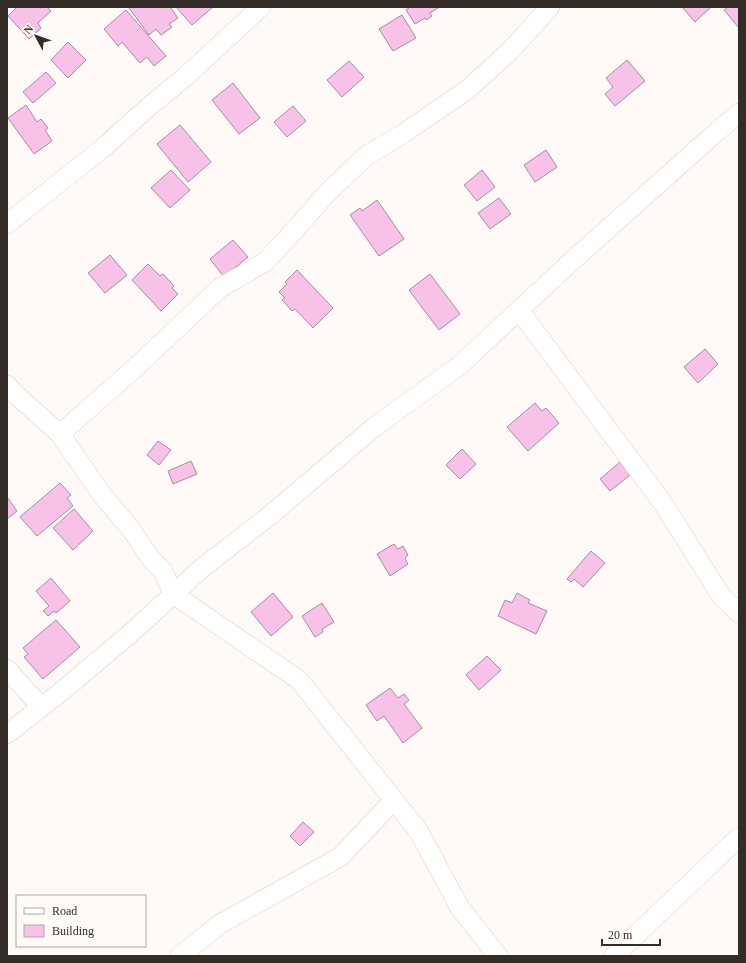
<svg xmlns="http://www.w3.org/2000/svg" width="746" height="963" viewBox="0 0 746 963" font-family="'Times New Roman',serif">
<rect width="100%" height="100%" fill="#fffaf7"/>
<g fill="#f8c2e8" stroke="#a38e9c">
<polygon points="17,7 47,7 51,11 38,23 41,28 29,39 8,16"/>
<polygon points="130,7 170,7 178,18 169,24 172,27 161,35 156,29 149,35 129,8"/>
<polygon points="176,7 213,7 192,25"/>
<polygon points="410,7 437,7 438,8 430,13 432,16 426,20 425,18 415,24 406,10"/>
<polygon points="682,7 711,7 695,22"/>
<polygon points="728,7 739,7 739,28 724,10"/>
<polygon points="126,10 166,56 154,66 147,57 140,63 122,42 118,46 104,29"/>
<polygon points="402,15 416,38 393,51 379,29"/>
<polygon points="68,42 86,60 68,78 51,60"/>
<polygon points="627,60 645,81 615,106 605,94 613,87 606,78"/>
<polygon points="349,61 364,77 342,97 327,80"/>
<polygon points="46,72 56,83 33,103 23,92"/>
<polygon points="233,83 260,118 239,134 212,100"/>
<polygon points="26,105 37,122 41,119 48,128 45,130 52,141 34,154 8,118"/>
<polygon points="293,106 306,121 287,137 274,122"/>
<polygon points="180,125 211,162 188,182 157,144"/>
<polygon points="546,150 557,167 535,182 524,165"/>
<polygon points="171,170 190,190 170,208 151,188"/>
<polygon points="482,170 495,187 477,201 464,185"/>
<polygon points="499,198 511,214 490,229 478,213"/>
<polygon points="377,200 404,239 379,256 350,215 360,208 362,211"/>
<polygon points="233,240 248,257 224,277 210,259"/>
<polygon points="110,255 127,275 105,293 88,273"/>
<polygon points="148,264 160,276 163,274 174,286 172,288 178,294 161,311 132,280"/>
<polygon points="297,270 333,308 313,328 295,309 292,311 282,300 285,298 279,292 287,284 285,282"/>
<polygon points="430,274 460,314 439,330 409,290"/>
<polygon points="705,349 718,364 698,383 684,367"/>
<polygon points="535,403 542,411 546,408 559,423 528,451 507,427"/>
<polygon points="158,441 171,450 159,465 147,455"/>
<polygon points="462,449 476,464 460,479 446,465"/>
<polygon points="191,461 197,474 173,484 168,471"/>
<polygon points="620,462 630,475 610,491 600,479"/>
<polygon points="60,483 71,495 67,498 73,506 37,536 20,517"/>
<polygon points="7,497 17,511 7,519"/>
<polygon points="74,509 93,531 73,550 53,528"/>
<polygon points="394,544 398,549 403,546 408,555 405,558 408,564 390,576 377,554"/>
<polygon points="591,551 605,563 583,587 574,579 571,582 567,579"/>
<polygon points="51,578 70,601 56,613 54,611 48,616 43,611 49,606 36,591"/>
<polygon points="273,593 293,617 271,636 251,612"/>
<polygon points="517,593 530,600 528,603 547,611 536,634 498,616 505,600 512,603"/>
<polygon points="322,603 334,622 322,629 323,632 315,637 302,616"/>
<polygon points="56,620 80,647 43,679 24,657 28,654 23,648"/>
<polygon points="487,656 501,670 479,690 466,675"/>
<polygon points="390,688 398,698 404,694 409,700 404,704 422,728 403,743 384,716 377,721 366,705"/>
<polygon points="303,822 314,832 300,846 290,836"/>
</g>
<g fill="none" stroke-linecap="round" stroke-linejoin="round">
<defs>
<g id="street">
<polyline points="7,224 103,148 145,110 185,77 261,7"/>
<polyline points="519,310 662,502 722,597 739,613"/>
<polyline points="7,385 15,394 60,434 102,495 130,528 151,559 163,571 173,594 299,680 419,832 460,908 498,956"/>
<polyline points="60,434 136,367 220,288 265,262 293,232 328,192 366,156 404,133 467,90 510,51 550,7"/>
<polyline points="7,669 41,707"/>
<polyline points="7,734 62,691 131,633 202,568 268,517 373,428 460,365 573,260 712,136 739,113"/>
<polyline points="180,956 220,924 340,857 394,800"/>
<polyline points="614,956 739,837"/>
</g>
</defs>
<use href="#street" stroke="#e4cfbf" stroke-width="20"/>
<use href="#street" stroke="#fff" stroke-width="19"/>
</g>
<rect width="746" height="963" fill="none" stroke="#342c26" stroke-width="16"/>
<rect x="16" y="895" width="130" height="52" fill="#fffaf7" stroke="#aea8a3"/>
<rect x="24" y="908" width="20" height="6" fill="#ffffff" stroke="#aea8a3"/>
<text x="52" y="915" font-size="12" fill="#342c26">Road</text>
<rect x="24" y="925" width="20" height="12" fill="#f8c2e8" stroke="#aea8a3"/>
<text x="52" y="935" font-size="12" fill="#342c26">Building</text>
<g transform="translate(36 36) rotate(311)" stroke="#fffaf7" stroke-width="3" paint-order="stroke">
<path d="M0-3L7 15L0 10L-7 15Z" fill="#342c26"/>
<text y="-6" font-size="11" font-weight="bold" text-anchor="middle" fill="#342c26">N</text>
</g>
<path d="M602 939v6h58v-6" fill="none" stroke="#342c26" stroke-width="2"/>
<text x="608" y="939" font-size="12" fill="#342c26" stroke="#fffaf7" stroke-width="3" paint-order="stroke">20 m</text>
</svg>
